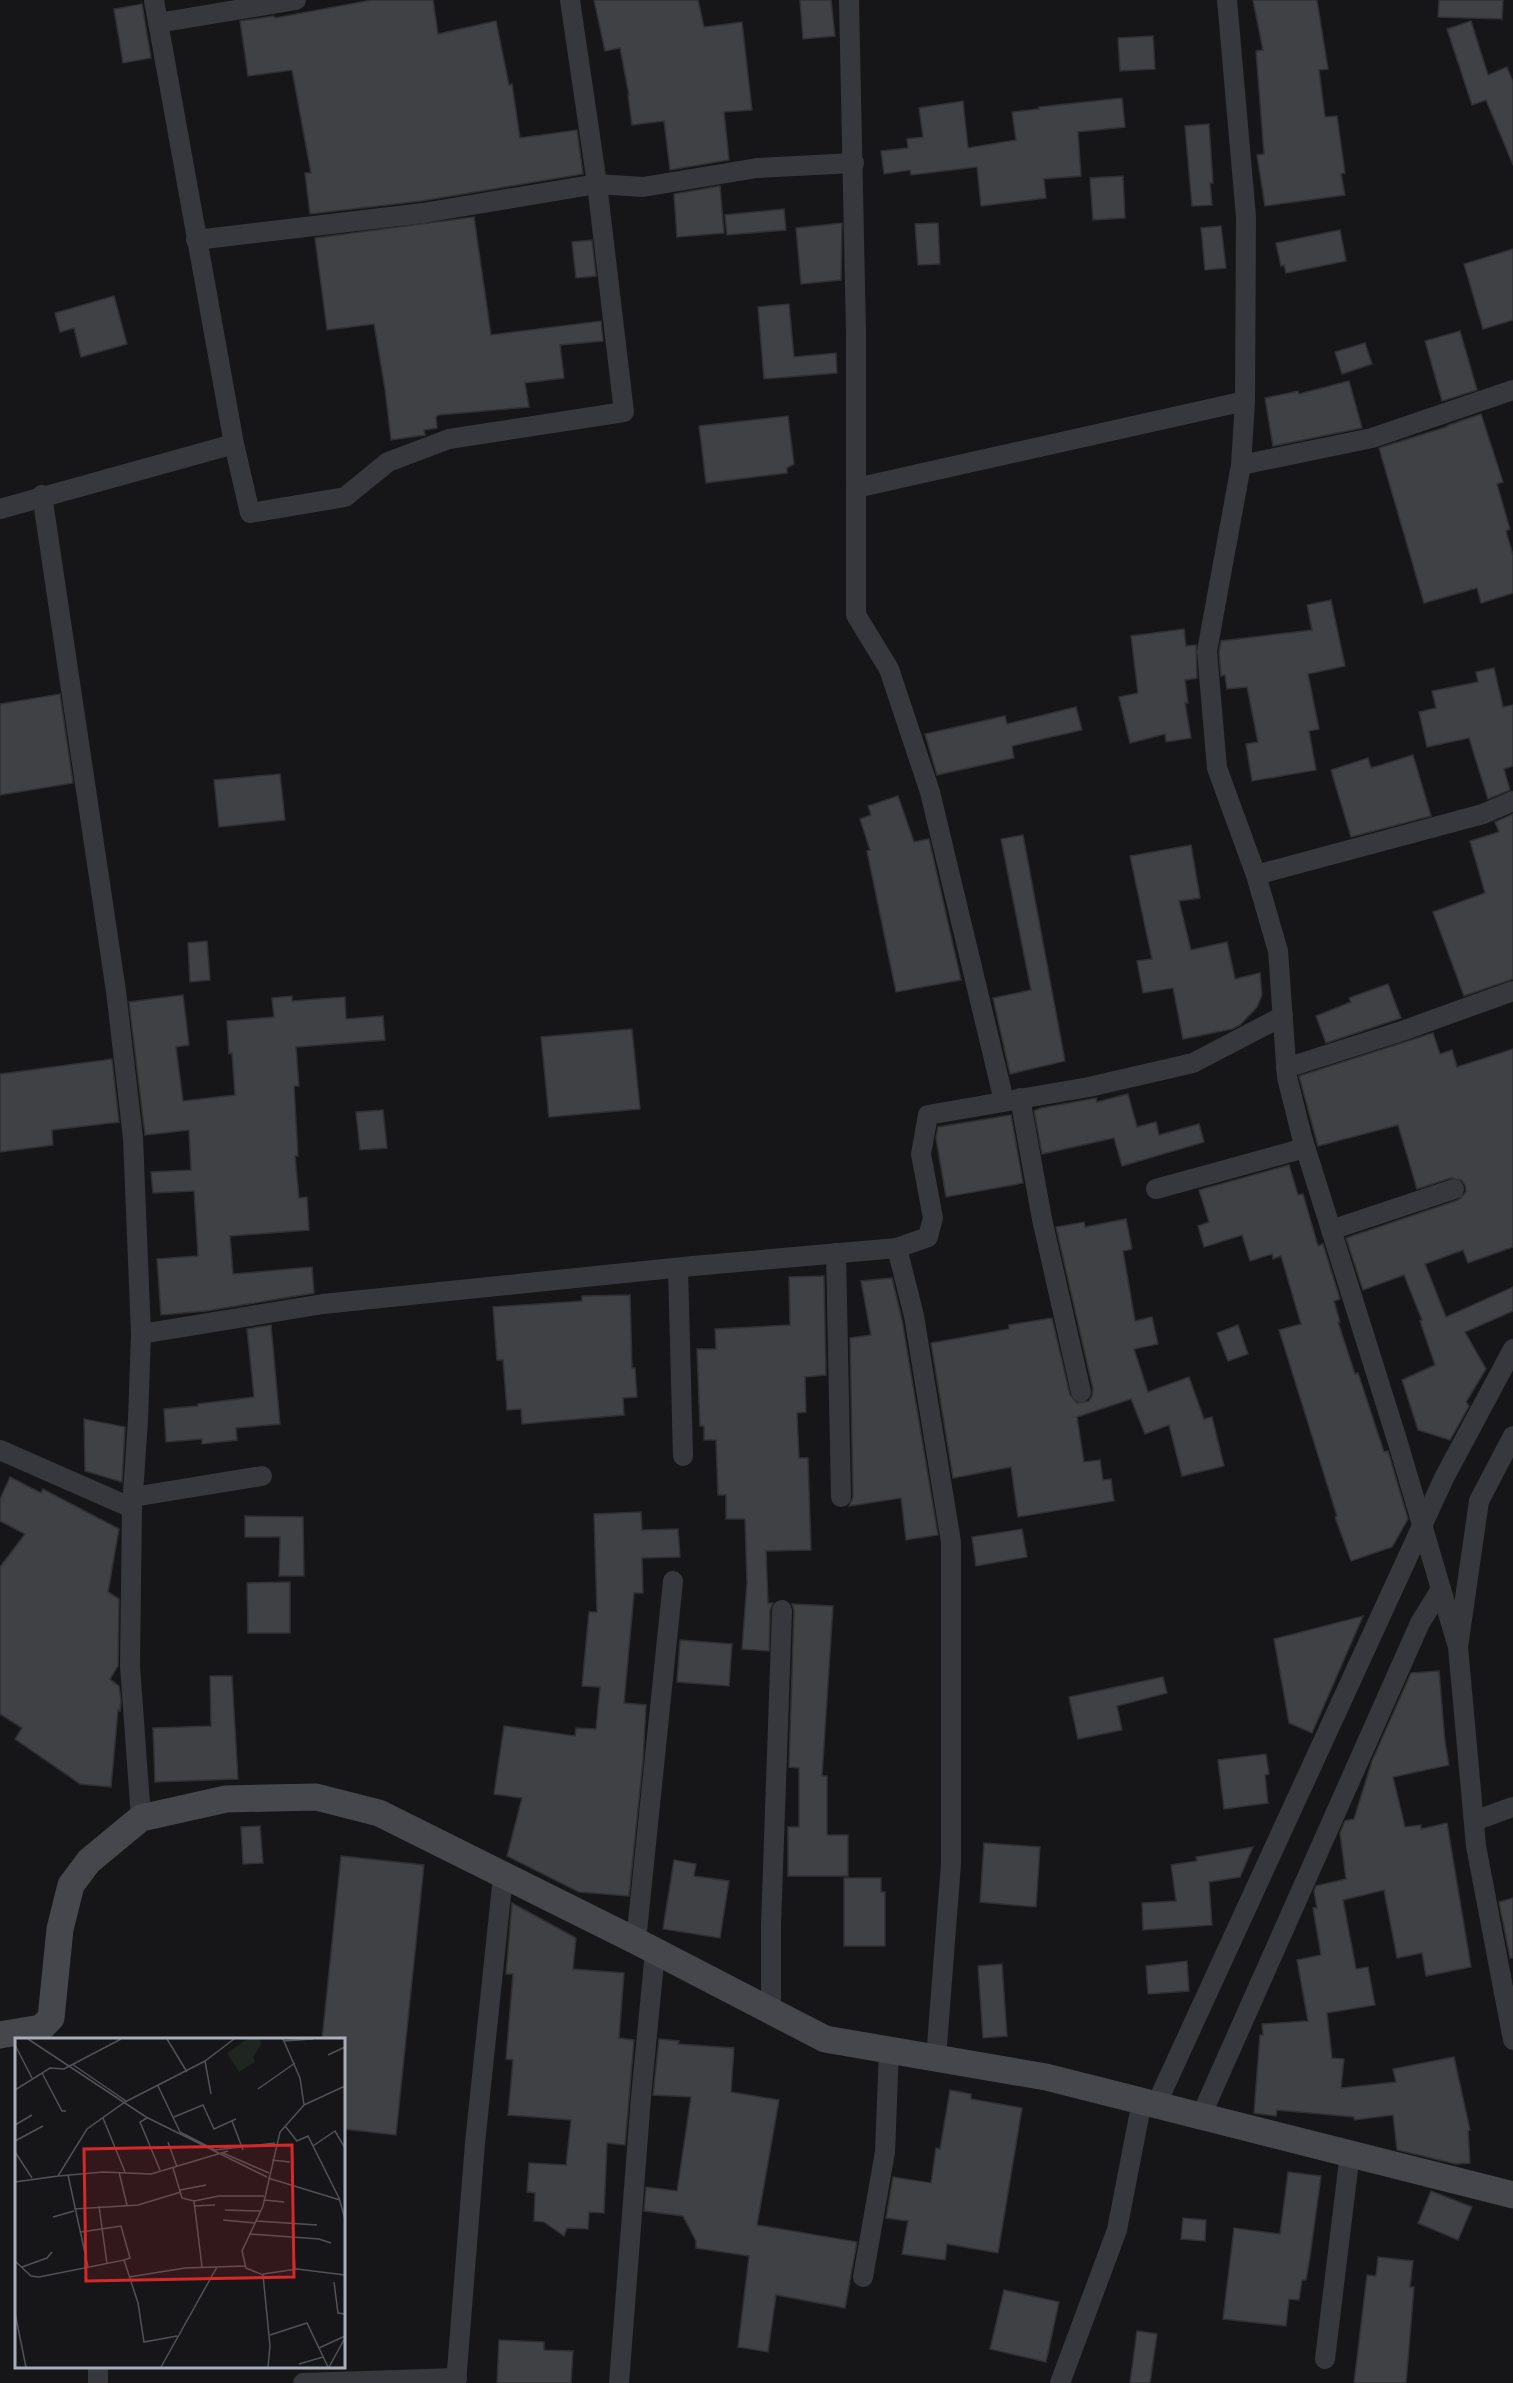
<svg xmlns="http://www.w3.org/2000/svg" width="1513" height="2383" viewBox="0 0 1513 2383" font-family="'Roboto Condensed',sans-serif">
<rect width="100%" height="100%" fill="#161618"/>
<g fill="#404145" stroke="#303034" stroke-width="1.5">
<polygon points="372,0 433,0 438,34 496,21 509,85 512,84 520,138 577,130 583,174 421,201 310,214 305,173 311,173 292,70 248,76 240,21 274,16 275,18"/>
<polygon points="594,0 698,0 704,27 742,22 752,110 724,112 729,160 670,170 664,121 632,125 628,95 629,95 620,48 605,51"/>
<polygon points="800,0 831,0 835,36 803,39"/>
<polygon points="1253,0 1317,0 1328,69 1319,70 1325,117 1337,116 1345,173 1341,174 1345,195 1265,206 1257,155 1264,154 1256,51 1263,50"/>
<polygon points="1439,0 1503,0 1502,19 1438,17"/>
<polygon points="142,4 151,58 123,63 114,9"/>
<polygon points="1471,21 1488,75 1507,67 1513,82 1513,165 1486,100 1472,105 1447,29"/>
<polygon points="1153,36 1155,69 1120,71 1118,38"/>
<polygon points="1122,98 1125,127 1078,132 1081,176 1044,179 1046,198 981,206 977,167 911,175 910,170 884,174 881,151 908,148 907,139 923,137 919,108 963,101 968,148 1016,140 1012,112 1039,109 1039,107"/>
<polygon points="1209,124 1213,183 1210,183 1212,205 1192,206 1185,126"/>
<polygon points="1123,176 1125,218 1093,220 1090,178"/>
<polygon points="720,186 724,233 677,237 674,194"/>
<polygon points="784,209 786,230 727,235 725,215"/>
<polygon points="474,217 491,335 601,321 603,341 560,345 564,378 525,383 529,407 438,415 436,417 437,428 424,430 425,435 391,440 385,389 374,324 327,330 315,238"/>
<polygon points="842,223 841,280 801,284 796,228"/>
<polygon points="938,223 940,264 918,265 915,224"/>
<polygon points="1221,226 1226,268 1205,270 1201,228"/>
<polygon points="1340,230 1346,261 1286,273 1284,265 1281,266 1276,243"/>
<polygon points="592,240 596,276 576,278 572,242"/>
<polygon points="1513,249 1513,320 1483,329 1464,264"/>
<polygon points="114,296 127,344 81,357 74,328 60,332 55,313"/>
<polygon points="789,304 794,357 836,353 837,373 764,379 758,307"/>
<polygon points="1460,331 1477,390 1442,401 1425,341"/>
<polygon points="1365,343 1372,364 1342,374 1335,352"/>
<polygon points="1349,381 1362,428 1273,446 1265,398 1298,391 1299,394"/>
<polygon points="1481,414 1503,482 1497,484 1510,529 1506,531 1513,555 1513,593 1481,603 1477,588 1424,603 1379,448 1446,427 1449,425"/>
<polygon points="788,416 794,464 787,468 787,473 706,483 699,426"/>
<polygon points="1331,600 1345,666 1308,674 1319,729 1309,731 1316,770 1252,781 1246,744 1258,742 1247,687 1227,689 1225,675 1221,676 1219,652 1221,641 1312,630 1307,605"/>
<polygon points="1184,629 1186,646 1196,645 1197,678 1185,680 1188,703 1185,703 1191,738 1166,742 1165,734 1130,743 1119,697 1138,693 1131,636"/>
<polygon points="1494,668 1503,707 1513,705 1513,766 1504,769 1510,790 1488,799 1469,738 1427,747 1419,712 1436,708 1432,691 1478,682 1476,672"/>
<polygon points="60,694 73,783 0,795 0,704"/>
<polygon points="1076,707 1082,730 1012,746 1014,758 937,775 925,734 1005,716 1007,724"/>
<polygon points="1413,755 1431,816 1351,837 1331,770 1368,758 1371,768"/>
<polygon points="280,774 285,820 219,827 214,780"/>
<polygon points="898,796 914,842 929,839 961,980 896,992 867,851 870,850 860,819 871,815 868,806"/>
<polygon points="1513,814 1513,979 1464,996 1433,912 1485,893 1470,841 1499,832 1495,822"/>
<polygon points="1023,835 1065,1061 1010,1074 993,998 1031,990 1001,839"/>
<polygon points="1191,845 1200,898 1179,901 1191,950 1227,942 1235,979 1260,973 1262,995 1257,1007 1240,1025 1232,1029 1183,1039 1173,988 1143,993 1137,961 1152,959 1130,856"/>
<polygon points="207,941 210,980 190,982 188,943"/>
<polygon points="1388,984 1401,1018 1326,1043 1316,1016 1351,1002 1349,998"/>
<polygon points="183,995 189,1045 176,1047 183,1101 235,1095 232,1053 229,1054 227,1021 274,1017 272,998 292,996 292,1001 345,997 346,1019 383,1016 385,1040 296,1047 299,1086 294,1086 298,1156 295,1156 299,1198 307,1197 309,1230 230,1236 233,1274 312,1267 314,1293 206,1311 161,1315 157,1259 198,1256 194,1191 153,1193 151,1172 191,1170 189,1130 145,1135 129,1002"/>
<polygon points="632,1029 640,1109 549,1117 541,1037"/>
<polygon points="1433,1033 1440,1054 1452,1050 1457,1067 1513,1049 1513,1247 1468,1263 1463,1250 1425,1264 1446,1317 1513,1287 1513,1311 1465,1332 1486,1369 1466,1402 1469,1406 1450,1440 1418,1430 1402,1380 1435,1365 1420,1321 1422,1320 1404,1275 1363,1290 1346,1238 1458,1200 1466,1192 1465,1185 1461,1180 1451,1178 1417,1189 1398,1125 1318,1146 1299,1076"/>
<polygon points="112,1059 119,1122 52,1130 53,1145 0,1152 0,1074"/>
<polygon points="1128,1094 1137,1127 1156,1122 1159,1135 1199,1124 1204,1142 1122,1166 1114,1138 1042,1154 1034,1111 1041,1108 1096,1098 1097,1102"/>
<polygon points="383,1110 387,1148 360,1150 356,1112"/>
<polygon points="1011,1115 1023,1183 946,1197 936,1138 938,1127"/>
<polygon points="1289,1165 1298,1195 1303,1194 1318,1246 1323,1244 1340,1299 1334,1301 1340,1322 1338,1322 1355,1374 1358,1373 1384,1452 1388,1451 1408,1519 1392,1547 1351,1561 1335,1517 1337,1516 1279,1330 1301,1324 1281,1256 1273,1259 1272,1254 1250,1261 1242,1235 1204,1247 1198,1226 1209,1222 1199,1190"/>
<polygon points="1126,1219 1132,1249 1123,1251 1135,1321 1152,1317 1158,1344 1134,1349 1148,1392 1189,1377 1204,1419 1212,1417 1224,1466 1182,1476 1169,1425 1145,1434 1131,1399 1077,1417 1084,1462 1100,1460 1103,1480 1111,1479 1114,1501 1018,1517 1011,1467 953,1478 931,1343 1009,1329 1009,1325 1052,1318 1070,1395 1077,1403 1089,1401 1092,1396 1093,1389 1056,1227 1084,1222 1085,1227"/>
<polygon points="824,1276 826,1375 805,1377 806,1412 797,1413 799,1458 808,1458 811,1550 766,1551 768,1603 773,1603 770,1610 769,1651 742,1649 747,1583 745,1519 726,1519 726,1495 718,1495 716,1440 704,1440 704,1426 700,1426 697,1349 716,1349 715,1329 790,1325 789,1277"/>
<polygon points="892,1278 902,1320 938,1535 906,1540 901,1498 849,1506 853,1497 850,1338 871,1335 861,1281"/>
<polygon points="630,1295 632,1368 635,1368 637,1397 623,1398 624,1415 522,1424 521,1409 507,1410 503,1360 497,1360 493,1307 582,1301 582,1296"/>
<polygon points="271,1325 280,1424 236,1428 237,1440 202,1444 202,1439 166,1442 164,1409 198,1406 198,1404 254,1397 247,1329"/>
<polygon points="1238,1325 1248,1354 1228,1361 1217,1333"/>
<polygon points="84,1419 125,1427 122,1482 85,1471"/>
<polygon points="10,1477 41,1493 43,1489 119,1529 108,1592 119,1599 118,1666 110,1679 119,1686 121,1701 120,1711 118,1710 111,1787 80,1784 15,1739 22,1728 0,1714 0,1567 25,1534 0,1521 0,1499"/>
<polygon points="641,1512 642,1530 678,1529 680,1557 642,1558 643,1593 634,1593 624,1703 646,1705 643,1760 629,1896 579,1892 507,1856 522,1798 494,1794 504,1726 575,1736 576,1728 596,1729 600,1687 582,1686 589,1612 597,1612 594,1514"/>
<polygon points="245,1516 303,1517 304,1576 279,1576 280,1537 245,1537"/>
<polygon points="1022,1529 1027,1557 976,1566 972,1537"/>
<polygon points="290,1582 290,1633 248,1633 247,1583"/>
<polygon points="792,1604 833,1606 822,1776 827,1776 827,1835 848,1835 848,1876 788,1876 788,1827 799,1827 799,1768 789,1767 794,1610"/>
<polygon points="1363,1616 1312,1733 1289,1723 1274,1639"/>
<polygon points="680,1640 732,1644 729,1686 677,1682"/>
<polygon points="1439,1671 1445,1742 1449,1765 1393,1777 1405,1827 1421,1825 1421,1829 1447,1823 1471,1967 1426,1976 1422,1953 1397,1958 1384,1890 1343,1900 1356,1969 1368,1967 1375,2005 1327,2013 1332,2058 1344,2059 1341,2088 1396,2082 1393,2069 1454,2057 1470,2130 1468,2131 1470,2163 1456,2164 1397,2150 1393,2115 1354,2120 1354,2117 1277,2110 1276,2116 1254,2113 1260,2035 1263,2035 1262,2024 1308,2021 1297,1960 1321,1955 1313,1908 1317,1908 1314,1891 1316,1886 1346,1879 1340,1833 1345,1821 1354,1819 1372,1761 1411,1673"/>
<polygon points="210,1676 232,1676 238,1779 155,1782 153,1728 211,1726"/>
<polygon points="1163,1677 1167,1693 1117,1706 1122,1730 1078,1739 1069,1697"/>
<polygon points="1266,1754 1269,1774 1265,1775 1268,1803 1224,1809 1218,1760"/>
<polygon points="260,1826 263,1863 243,1864 241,1827"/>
<polygon points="984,1843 1040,1847 1036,1907 980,1902"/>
<polygon points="1253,1847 1240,1877 1209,1882 1212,1925 1143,1930 1142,1903 1176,1901 1171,1865 1197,1861 1196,1857"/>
<polygon points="341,1856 424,1865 396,2135 344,2129 344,2040 322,2040"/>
<polygon points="674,1860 696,1864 694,1876 729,1881 720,1938 663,1929"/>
<polygon points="844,1878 881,1878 881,1892 885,1892 885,1946 844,1946"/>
<polygon points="1513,1898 1513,1958 1510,1958 1499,1902"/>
<polygon points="512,1903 576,1938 573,1969 624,1973 619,2038 634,2040 625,2145 607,2143 604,2213 589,2212 588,2229 567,2228 564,2236 544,2222 534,2221 535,2193 527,2192 529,2163 566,2165 571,2120 508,2115 513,2060 506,2059 513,1974 506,1974"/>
<polygon points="1187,1961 1189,1991 1148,1994 1146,1966"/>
<polygon points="1002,1964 1007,2036 983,2038 978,1966"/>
<polygon points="659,2039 679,2041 678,2044 734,2048 731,2092 779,2100 757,2225 857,2242 845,2308 776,2295 768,2352 738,2347 749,2256 696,2248 696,2241 683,2216 644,2211 646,2187 677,2191 691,2097 653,2095"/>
<polygon points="950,2090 971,2094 971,2099 1022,2108 998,2253 947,2244 945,2260 902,2254 908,2221 886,2218 893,2177 931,2183 936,2148 940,2149"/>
<polygon points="1288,2172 1321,2176 1310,2257 1306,2280 1302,2280 1299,2300 1289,2299 1286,2326 1223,2319 1234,2228 1280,2234"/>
<polygon points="1431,2191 1472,2207 1458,2240 1418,2223"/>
<polygon points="1183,2218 1206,2220 1205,2241 1181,2239"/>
<polygon points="1378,2257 1413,2261 1410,2287 1414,2287 1406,2383 1354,2383 1367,2275 1376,2276"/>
<polygon points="1004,2290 1059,2302 1046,2362 990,2349"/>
<polygon points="1137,2331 1157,2334 1150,2383 1130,2383"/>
<polygon points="499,2340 544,2342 544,2350 573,2351 571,2383 497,2383"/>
</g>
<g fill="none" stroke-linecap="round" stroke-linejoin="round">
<g stroke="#37383d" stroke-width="20">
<polyline points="849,0 856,333 856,615 889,669 930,792 1004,1101"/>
<polyline points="1227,0 1246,217 1245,401 1241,465 1207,651 1217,768 1256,875 1278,951 1287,1077 1302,1137 1398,1443 1458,1647"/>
<polyline points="158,23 296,0"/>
<polyline points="196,240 423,213 597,184 643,187 757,168 854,163"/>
<polyline points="234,444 250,513 345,497 388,462 449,439 624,412 597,184 570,0"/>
<polyline points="1241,465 1372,438 1513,390"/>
<polyline points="856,488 1245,401"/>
<polyline points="42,495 116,991 133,1138 141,1334 138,1420 132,1508 130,1666 141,1818"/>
<polyline points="0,509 234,444 154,0"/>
<polyline points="1256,875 1483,814 1513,801"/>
<polyline points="1286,1068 1402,1031 1513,991"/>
<polyline points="1020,1098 1042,1219 1081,1392"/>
<polyline points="1156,1189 1305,1148"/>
<polyline points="1331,1230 1454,1189"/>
<polyline points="897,1248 914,1316 951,1542 951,1864 936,2058"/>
<polyline points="836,1253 841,1497"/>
<polyline points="678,1268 683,1456"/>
<polyline points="141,1334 323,1304 693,1266 897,1248 928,1237 933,1218 921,1154 928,1115 1089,1087 1193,1063 1283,1016"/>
<polyline points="1513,1436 1479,1501 1458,1647 1476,1846 1513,2040"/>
<polyline points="0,1450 132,1508"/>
<polyline points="133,1497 262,1476"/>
<polyline points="1474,1821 1513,1807"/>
<polyline points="636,1941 673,1581"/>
<polyline points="771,2011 771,1926 782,1610"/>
<polyline points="1156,2105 1444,1478 1513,1349"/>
<polyline points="1201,2116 1420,1623 1441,1589"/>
<polyline points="863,2277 885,2152 889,2050"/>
<polyline points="1325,2359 1350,2153"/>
<polyline points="98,2366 98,2383"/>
<polyline points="303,2383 457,2378"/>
<polyline points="456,2383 475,2143 503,1876"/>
<polyline points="619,2383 641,2097 655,1952"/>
<polyline points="1060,2383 1117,2230 1142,2101"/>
</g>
<polyline stroke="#45474d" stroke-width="27" points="0,2035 41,2028 51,2018 60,1929 71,1885 89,1861 141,1818 226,1799 316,1797 379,1813 636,1941 825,2039 1046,2077 1513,2195"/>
</g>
<g transform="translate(15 2038)">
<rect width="330" height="330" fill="#161618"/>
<path d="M232,1H245L246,7L238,19L240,24L224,34L212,15Z" fill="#1e261f"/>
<path fill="none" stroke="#505258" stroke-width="1.5" d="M13,1L131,79L252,139M152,1L172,34M268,3L298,1M0,7L17,40M313,17L330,9M190,23L196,56M57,26L111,63M27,35L47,73H51M143,48L165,94L200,112L260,105M243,51L280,25M0,52L35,30L49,31L106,1M289,67L330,48M159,79L188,67L199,91L221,81M88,80L110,134M132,80L125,84L145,132M217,83L228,112M0,87L17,77M270,88L282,103L293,98L324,160L330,181M0,103L28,88M153,104L162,129M298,108L320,93L330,110M0,114L17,140M208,115L254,135M257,122L275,124M158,130L167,160L179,163L187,229M104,134L112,167M53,137L73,229M44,138L88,134L136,136L213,113M253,140L325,162M0,144L43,138L72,91L110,64L190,23L219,1M165,152L191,147M249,162L269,164M179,163L204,158H249M84,168L92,226M179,168L200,167M59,171L123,167L166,154M210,172L245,173M38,179L59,173M208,182L240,185M241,183L302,187M66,194L106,188L115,220L109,222M234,196L304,201L316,205M278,200L280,231M0,223L16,238L24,239L109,222L123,265L129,304L162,298M7,229L32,220L37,214M248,236L282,231L330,237M114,239L170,230L230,228M319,244L323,275L330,276M0,275L11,329M255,297L292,285L313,329M304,310L330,298M284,326L308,319M146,329L202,229M253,329L255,308L248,237L231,230L227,213L248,168L265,94L289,67L285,40L268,1M314,329L330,300"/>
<path fill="#d62828" fill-opacity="0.15" stroke="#d62828" stroke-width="3" d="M277,107L279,239L71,243L69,111Z"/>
<rect width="330" height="330" fill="none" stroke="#a8adb8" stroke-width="3"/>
</g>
</svg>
